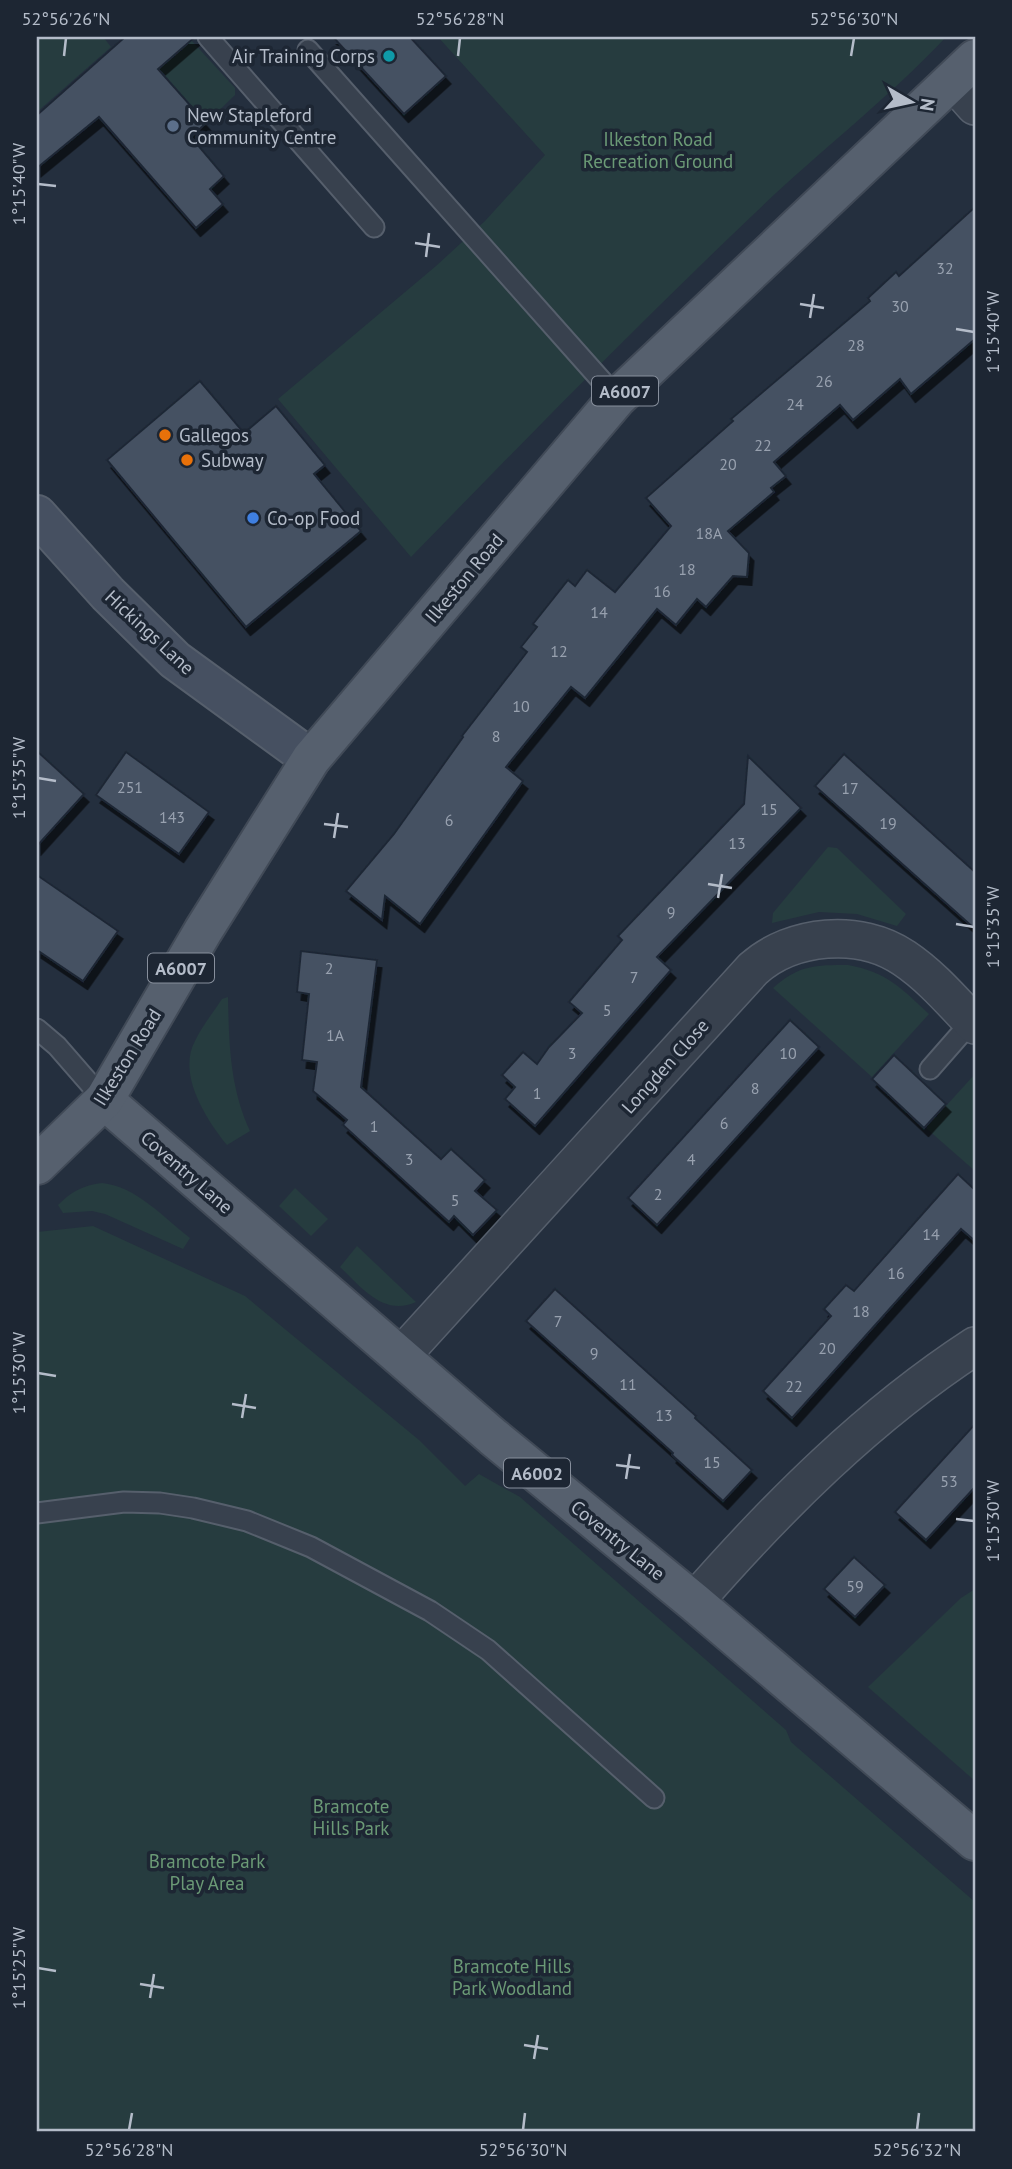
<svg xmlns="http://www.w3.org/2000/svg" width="1012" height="2169" viewBox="0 0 1012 2169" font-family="'PT Sans',sans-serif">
<defs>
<filter id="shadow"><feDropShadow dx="4.5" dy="8" stdDeviation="0" flood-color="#0009"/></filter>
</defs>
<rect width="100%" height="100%" fill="#242f3e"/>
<g fill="#263c3f">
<polygon points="37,37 105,37 104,38 111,47 37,112"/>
<path d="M438,37H946C887,100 817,153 755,213C637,325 524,441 411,557L278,399L436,266L485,221L545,155Z"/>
<polygon points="191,40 235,88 235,95 206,123 183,98 145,80"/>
<polygon points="828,847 837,848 906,914 897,926 857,914 819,912 772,923 773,913"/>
<path d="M848,965C887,972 901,988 929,1014L872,1077L773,988C799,965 815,965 848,965Z"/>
<path d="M228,997C229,1044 230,1088 250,1131L227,1145C206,1119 177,1074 195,1041C202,1026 213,1013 222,999Z"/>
<polygon points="975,1074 975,1171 926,1128"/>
<path d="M102,1183C136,1186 164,1218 190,1238L183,1249L105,1214L92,1211L63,1213L58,1205C71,1192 83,1185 102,1183Z"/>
<polygon points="295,1188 328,1219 311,1236 279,1206"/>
<polygon points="93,1226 245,1296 419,1440 465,1486 479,1474 520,1497 786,1730 791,1742 975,1902 975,2132 37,2132 37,1232"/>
<path d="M357,1246L416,1302C384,1317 361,1287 340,1267Z"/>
<polygon points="975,1589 975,1781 868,1687 961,1598"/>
</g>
<g fill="#455162" stroke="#1f2835" stroke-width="2" filter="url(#shadow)">
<polygon points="125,37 195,37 158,69 206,123 191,137 224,176 210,189 223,204 196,228 99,117 37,168 37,115"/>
<polygon points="333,37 410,37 446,76 404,114"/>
<polygon points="975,207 975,339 911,394 900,379 853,420 840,405 774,462 786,476 771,488 774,492 728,531 749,553 747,577 733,576 706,607 697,599 676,625 657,609 585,698 571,687 506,767 523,781 420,924 385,896 382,920 346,891 394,834 463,737 462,736 527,652 521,647 537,627 533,624 568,580 575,586 587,570 615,592 671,526 646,498 733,421 731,419 870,301 868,298 896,272 899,276"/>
<polygon points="200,381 244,433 276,406 325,465 314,474 361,531 246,627 107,460"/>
<polygon points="37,751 84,794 37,846"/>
<polygon points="126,752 209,812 179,854 96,795"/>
<polygon points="844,754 975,872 975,929 815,786"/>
<polygon points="748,756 801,808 657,957 671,970 535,1126 505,1099 515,1087 502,1075 523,1052 537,1064 549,1047 582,1013 569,1002 622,940 618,936 744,804"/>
<polygon points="37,875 118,931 83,981 37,950"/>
<polygon points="301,951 377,960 361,1087 441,1159 451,1149 485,1180 475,1191 497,1210 473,1235 454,1216 449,1222 343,1125 347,1120 313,1091 317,1062 302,1060 309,994 297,992"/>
<polygon points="790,1020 819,1047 657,1225 628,1198"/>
<polygon points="894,1055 946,1104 924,1128 872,1079"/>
<polygon points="958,1174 975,1190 975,1241 961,1229 792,1418 763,1391 831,1316 824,1309 846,1285 854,1291"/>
<polygon points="555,1289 696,1416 695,1418 752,1470 723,1501 672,1455 673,1453 526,1321"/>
<polygon points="975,1424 975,1487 926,1540 895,1512"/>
<polygon points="854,1557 885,1585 855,1617 824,1589"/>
</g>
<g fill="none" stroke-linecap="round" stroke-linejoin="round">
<defs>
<g id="lane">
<polyline points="208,37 374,227"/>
<polyline points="308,50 617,398"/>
<polyline points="37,1029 57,1046 104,1100"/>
<polyline points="930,1069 972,1021"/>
<polyline points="37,1513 124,1502 160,1503 193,1508 247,1521 311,1547 430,1611 488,1650 654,1798"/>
</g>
<g id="street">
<polyline points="953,81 975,106"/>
<path d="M401,1356L753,969C792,934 860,928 904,958C931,976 953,1002 975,1025"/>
<path d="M694,1602C777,1507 869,1415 975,1346"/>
</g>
<polyline id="secondary" points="37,515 108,594 175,660 311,759"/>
<g id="primary">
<polyline points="104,1100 493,1437 694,1602 975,1841"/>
<polyline points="37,1165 104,1100 203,931 311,759 406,647 617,398 975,59"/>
</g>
</defs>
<use href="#lane" stroke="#565f6c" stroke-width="23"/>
<use href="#street" stroke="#565f6c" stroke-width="40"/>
<use href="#secondary" stroke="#565f6c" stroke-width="42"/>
<use href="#primary" stroke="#414a57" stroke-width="42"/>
<use href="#lane" stroke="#38414e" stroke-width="19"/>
<use href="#street" stroke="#38414e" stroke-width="37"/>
<use href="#secondary" stroke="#465061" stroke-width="38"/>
<use href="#primary" stroke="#56606e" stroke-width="38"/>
</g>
<path fill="none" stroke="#b4bcc9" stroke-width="2.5" d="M64,56L66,38M458,56L460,38M851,56L854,38M38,184L56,186M415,243L440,247M426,257L429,233M800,304L824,308M810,318L814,294M956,329L974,332M38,778L56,781M324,824L348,827M334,838L338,813M708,884L732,888M718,898L722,874M956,924L974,927M38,1373L56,1376M232,1404L256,1408M242,1418L246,1394M616,1465L640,1468M626,1479L630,1454M956,1519L974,1521M38,1968L56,1971M140,1984L164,1988M150,1998L154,1974M524,2045L548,2049M534,2059L538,2035M129,2130L132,2113M523,2130L525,2113M917,2130L919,2113"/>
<circle fill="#0f9aa8" stroke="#1d2633" stroke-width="2.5" cx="389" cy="56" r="7"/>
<circle fill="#5c6f8a" stroke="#1d2633" stroke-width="2.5" cx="173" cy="126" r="7"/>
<g fill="#e8710a" stroke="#1d2633" stroke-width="2.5">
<circle cx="165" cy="435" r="7"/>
<circle cx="187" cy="460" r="7"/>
</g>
<circle fill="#3f7fe0" stroke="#1d2633" stroke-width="2.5" cx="253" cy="518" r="7"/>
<g text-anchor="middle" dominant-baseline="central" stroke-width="7" stroke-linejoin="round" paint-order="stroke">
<g font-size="16" fill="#98a1af">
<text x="945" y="268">32</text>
<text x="900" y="306">30</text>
<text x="856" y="345">28</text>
<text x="824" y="381">26</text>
<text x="795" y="404">24</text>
<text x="763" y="445">22</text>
<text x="728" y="464">20</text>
<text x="709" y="533">18A</text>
<text x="687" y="569">18</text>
<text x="662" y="591">16</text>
<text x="599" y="612">14</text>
<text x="559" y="651">12</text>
<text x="521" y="706">10</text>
<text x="496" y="736">8</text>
<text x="130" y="787">251</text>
<text x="850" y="788">17</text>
<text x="769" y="809">15</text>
<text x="172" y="817">143</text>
<text x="449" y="820">6</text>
<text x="888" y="823">19</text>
<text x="737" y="843">13</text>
<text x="671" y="912">9</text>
<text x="329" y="968">2</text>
<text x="634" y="977">7</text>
<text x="607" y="1010">5</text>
<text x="335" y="1035">1A</text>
<text x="572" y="1053">3</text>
<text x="788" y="1053">10</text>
<text x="755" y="1088">8</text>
<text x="537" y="1093">1</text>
<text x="724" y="1123">6</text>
<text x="374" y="1126">1</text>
<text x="409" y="1159">3</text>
<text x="691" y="1159">4</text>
<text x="658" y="1194">2</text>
<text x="455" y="1200">5</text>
<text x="931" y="1234">14</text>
<text x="896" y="1273">16</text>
<text x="861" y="1311">18</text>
<text x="558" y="1321">7</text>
<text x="827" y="1348">20</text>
<text x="594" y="1353">9</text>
<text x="628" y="1384">11</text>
<text x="794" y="1386">22</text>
<text x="664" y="1415">13</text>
<text x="712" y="1462">15</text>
<text x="949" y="1481">53</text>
<text x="855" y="1586">59</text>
</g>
<g fill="#1d2633" stroke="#878f9c" stroke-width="2">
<rect x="592" y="376.5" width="66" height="29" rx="5"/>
<rect x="148" y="953.5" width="66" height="29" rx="5"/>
<rect x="504" y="1458.5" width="66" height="29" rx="5"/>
</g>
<g font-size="18" font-weight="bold" fill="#b4bcc9">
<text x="625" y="391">A6007</text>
<text x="181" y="968">A6007</text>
<text x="537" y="1473">A6002</text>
</g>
<g font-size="19" fill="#b4bcc9" stroke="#1d2633" text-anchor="start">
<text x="375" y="56" text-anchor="end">Air Training Corps</text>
<text x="187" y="115">New Stapleford<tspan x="187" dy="22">Community Centre</tspan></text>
<text x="179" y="435">Gallegos</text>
<text x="201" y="460">Subway</text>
<text x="267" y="518">Co-op Food</text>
</g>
<g font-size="19" fill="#6b9a76" stroke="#1d2633">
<text x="658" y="139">Ilkeston Road<tspan x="658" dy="22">Recreation Ground</tspan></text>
<text x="351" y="1806">Bramcote<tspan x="351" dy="22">Hills Park</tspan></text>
<text x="207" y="1861">Bramcote Park<tspan x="207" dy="22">Play Area</tspan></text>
<text x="512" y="1966">Bramcote Hills<tspan x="512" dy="22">Park Woodland</tspan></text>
</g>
<g font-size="19" fill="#b4bcc9" stroke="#1d2633">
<text transform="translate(464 578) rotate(-50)">Ilkeston Road</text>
<text transform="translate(150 632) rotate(43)">Hickings Lane</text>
<text transform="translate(127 1057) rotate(-58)">Ilkeston Road</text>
<text transform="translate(665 1066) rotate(-48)">Longden Close</text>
<text transform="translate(187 1172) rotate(41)">Coventry Lane</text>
<text transform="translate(618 1540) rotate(39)">Coventry Lane</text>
</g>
</g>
<rect width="1012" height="2169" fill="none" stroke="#1d2633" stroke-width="77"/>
<g transform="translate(911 102) rotate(99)" stroke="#1d2633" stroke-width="5" paint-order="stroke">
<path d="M0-5L12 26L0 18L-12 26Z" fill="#b4bcc9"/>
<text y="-10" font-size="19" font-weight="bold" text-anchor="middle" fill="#b4bcc9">N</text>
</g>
<rect x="38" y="38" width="936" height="2092" fill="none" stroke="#b4bcc9" stroke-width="2.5"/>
<g font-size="18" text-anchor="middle" fill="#b4bcc9">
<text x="66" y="25">52°56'26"N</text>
<text x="460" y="25">52°56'28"N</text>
<text x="854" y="25">52°56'30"N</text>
<text transform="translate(19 184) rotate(-90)" y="6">1°15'40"W</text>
<text transform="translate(993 332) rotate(-90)" y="6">1°15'40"W</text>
<text transform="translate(19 778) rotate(-90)" y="6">1°15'35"W</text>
<text transform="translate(993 927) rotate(-90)" y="6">1°15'35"W</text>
<text transform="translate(19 1373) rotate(-90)" y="6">1°15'30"W</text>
<text transform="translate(993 1521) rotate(-90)" y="6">1°15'30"W</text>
<text transform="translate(19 1968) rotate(-90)" y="6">1°15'25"W</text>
<text x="129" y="2156">52°56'28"N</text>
<text x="523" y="2156">52°56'30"N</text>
<text x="917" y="2156">52°56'32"N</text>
</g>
</svg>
